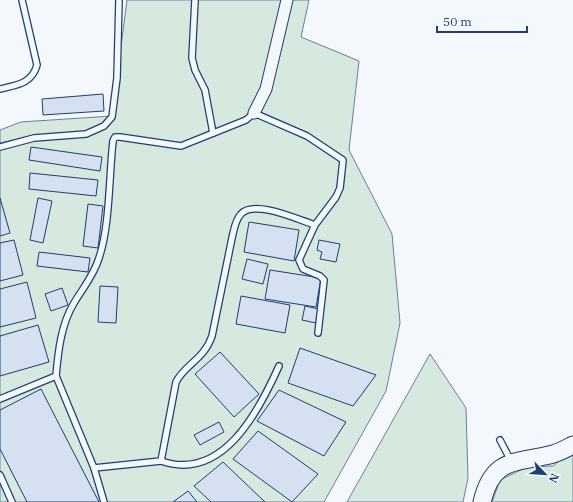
<svg xmlns="http://www.w3.org/2000/svg" width="573" height="502" viewBox="0 0 573 502" font-family="'IBM Plex Serif',serif">
<rect width="100%" height="100%" fill="#f4f7fb"/>
<g fill="#d7e8df" stroke="#687fa3">
<polygon points="127,0 309,0 301,37 359,61 349,150 392,234 400,323 386,391 324,502 0,502 0,130 21,122 112,116"/>
<polygon points="430,354 466,408 468,478 463,502 347,502"/>
<polygon points="573,449 573,502 492,502 500,480 527,467 553,466"/>
</g>
<g fill="#d5e0f0" stroke="#1d3f73">
<polygon points="103,94 104,111 43,115 42,99"/>
<polygon points="31,147 102,157 100,171 29,160"/>
<polygon points="30,173 98,180 96,196 29,189"/>
<polygon points="0,198 10,233 0,236"/>
<polygon points="38,198 52,201 43,243 30,240"/>
<polygon points="88,204 103,206 98,248 83,246"/>
<polygon points="249,222 299,230 294,261 244,252"/>
<polygon points="14,240 23,275 0,281 0,243"/>
<polygon points="319,240 340,244 336,262 320,259 322,252 317,250"/>
<polygon points="39,252 90,258 88,272 37,266"/>
<polygon points="247,259 268,264 263,284 242,279"/>
<polygon points="270,270 321,278 316,307 265,299"/>
<polygon points="27,282 36,318 0,327 0,289"/>
<polygon points="100,286 118,287 116,323 98,322"/>
<polygon points="62,288 68,305 51,311 45,294"/>
<polygon points="241,296 290,305 285,333 236,324"/>
<polygon points="305,306 319,309 316,323 302,320"/>
<polygon points="38,325 49,362 0,376 0,336"/>
<polygon points="300,348 376,375 353,406 288,383"/>
<polygon points="220,352 259,394 234,417 195,374"/>
<polygon points="41,389 99,502 27,502 0,449 0,410"/>
<polygon points="279,390 346,422 324,456 257,421"/>
<polygon points="219,422 224,432 200,445 194,435"/>
<polygon points="258,431 318,474 292,502 233,459"/>
<polygon points="223,462 265,502 211,502 194,486"/>
<polygon points="188,491 197,502 173,502"/>
</g>
<g fill="none" stroke-linecap="round" stroke-linejoin="round">
<defs>
<g id="lane">
<polyline points="195,0 192,58 195,70 205,90 213,133"/>
<path d="M0,89C16,85 32,84 37,65L22,0"/>
<polyline points="0,147 34,138 86,134 104,126 112,117 117,78 119,0"/>
<path d="M315,225C299,220 254,199 241,214C235,220 234,230 232,238L212,336C204,360 185,364 176,382L161,461L94,468L56,376C58,353 61,324 74,303C83,288 94,275 99,258C110,226 109,176 113,141L115,137H120L181,146L246,120L254,113L307,136L343,160L340,188L336,197L315,225L299,260L303,269L320,276L324,280L318,333"/>
<polyline points="0,399 56,376"/>
<polyline points="500,440 511,461"/>
<path d="M161,461C222,482 258,413 279,366"/>
<polyline points="94,468 104,502"/>
<polyline points="0,475 12,502"/>
</g>
<polyline id="street" points="254,113 266,89 287,0"/>
<path id="primary" d="M482,502C493,456 516,464 553,454C560,452 567,448 573,445"/>
</defs>
<use href="#lane" stroke="#1d3f73" stroke-width="8"/>
<use href="#street" stroke="#1d3f73" stroke-width="13"/>
<use href="#primary" stroke="#1d3f73" stroke-width="19"/>
<use href="#lane" stroke="#f4f7fb" stroke-width="5.5"/>
<use href="#street" stroke="#f4f7fb" stroke-width="11"/>
<use href="#primary" stroke="#f4f7fb" stroke-width="17"/>
</g>
<g transform="translate(545 474) rotate(115)" stroke="#f4f7fb" stroke-width="3" paint-order="stroke">
<path d="M0-3L7 15L0 10L-7 15Z" fill="#1d3f73"/>
<text y="-6" font-size="11" font-weight="bold" text-anchor="middle" fill="#1d3f73">N</text>
</g>
<path d="M437 26v6h90v-6" fill="none" stroke="#1d3f73" stroke-width="2"/>
<text x="443" y="26" font-size="12" fill="#1d3f73" stroke="#f4f7fb" stroke-width="3" paint-order="stroke">50 m</text>
</svg>
